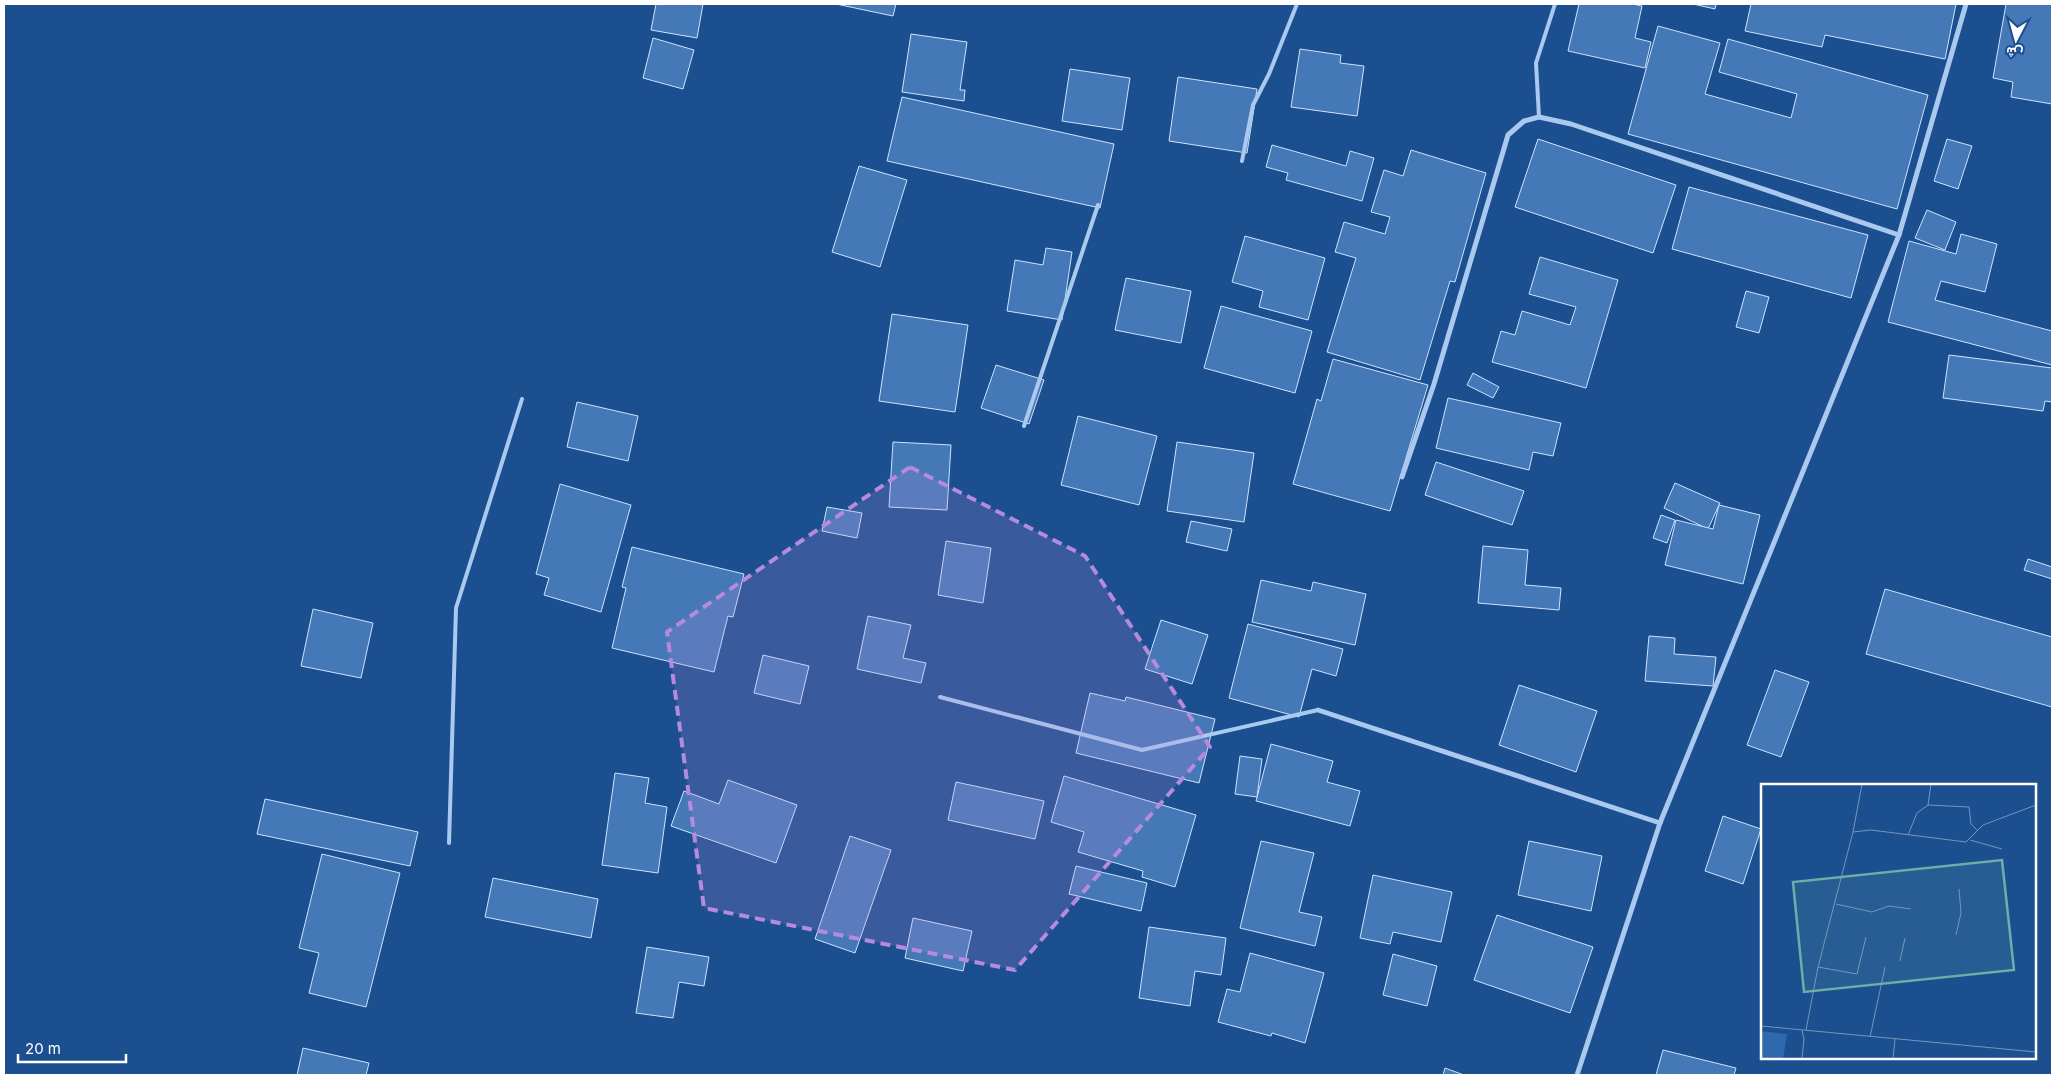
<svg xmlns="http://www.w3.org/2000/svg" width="2056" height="1079" viewBox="0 0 2056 1079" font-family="Inter,Vazirmatn,sans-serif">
<rect width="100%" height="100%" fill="#1b4f8f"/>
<g fill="#4478b7" stroke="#cfe3fa">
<polygon points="656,4 703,4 697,38 651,30"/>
<polygon points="836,4 896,4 893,16"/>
<polygon points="1579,4 1633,4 1642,6 1635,38 1651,42 1645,68 1568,51"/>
<polygon points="1693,4 1716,4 1715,9"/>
<polygon points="1751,4 1956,4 1945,59 1825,35 1822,47 1745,31"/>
<polygon points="2006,4 2052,4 2052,104 2011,97 2013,82 1993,78"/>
<polygon points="1658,26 1720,43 1705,94 1791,118 1797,94 1719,72 1728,39 1928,95 1897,209 1628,134"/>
<polygon points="911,34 967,42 960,90 965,90 964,101 902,92"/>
<polygon points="653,38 694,50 683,89 643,78"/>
<polygon points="1300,49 1341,55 1340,63 1364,66 1357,116 1291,107"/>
<polygon points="1070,69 1130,78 1122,130 1062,121"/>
<polygon points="1178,77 1257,89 1247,153 1169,141"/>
<polygon points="902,97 1114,144 1100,208 887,161"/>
<polygon points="1538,139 1676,185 1653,253 1515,207"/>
<polygon points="1947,139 1972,146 1958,189 1934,181"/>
<polygon points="1272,145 1346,166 1350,151 1374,158 1362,201 1286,180 1288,173 1266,167"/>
<polygon points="1411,150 1486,173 1455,282 1450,281 1420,380 1327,352 1356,258 1335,252 1344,222 1385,234 1390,217 1371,212 1384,170 1403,176"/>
<polygon points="859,166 907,180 880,267 832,252"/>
<polygon points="1689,187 1868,235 1851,298 1672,249"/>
<polygon points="1927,210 1956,222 1945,250 1915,238"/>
<polygon points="1961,234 1997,244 1985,292 1941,281 1935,300 2052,331 2052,365 1888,322 1909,241 1956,254"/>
<polygon points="1245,236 1325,258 1308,320 1259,307 1263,291 1232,282"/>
<polygon points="1046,248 1072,252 1062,320 1007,311 1015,260 1043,265"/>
<polygon points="1540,257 1618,280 1586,388 1492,362 1501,331 1515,335 1522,311 1570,325 1576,307 1529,294"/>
<polygon points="1126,278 1191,291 1181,343 1115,330"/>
<polygon points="1746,291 1769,297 1759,333 1736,327"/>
<polygon points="1221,306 1312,331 1295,393 1204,368"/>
<polygon points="892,314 968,325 955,412 879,401"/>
<polygon points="1949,355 2052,368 2052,402 2045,401 2043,411 1943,398"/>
<polygon points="1333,359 1428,385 1390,511 1293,484 1317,399 1321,401"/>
<polygon points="996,365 1044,380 1029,424 981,408"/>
<polygon points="1473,373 1499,387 1493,398 1467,385"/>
<polygon points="1448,398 1561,423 1553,456 1533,452 1529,470 1436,448"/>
<polygon points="577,402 638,416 628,461 567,447"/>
<polygon points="1078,416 1157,436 1139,505 1061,485"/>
<polygon points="893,442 951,445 947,510 889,507"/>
<polygon points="1177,442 1254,453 1244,522 1167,511"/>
<polygon points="1436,462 1524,491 1512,525 1425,495"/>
<polygon points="1675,483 1720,503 1708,529 1664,508"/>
<polygon points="560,484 631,505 601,612 544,595 549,578 536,574"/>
<polygon points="1719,505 1760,515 1743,584 1665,565 1676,520 1713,529"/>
<polygon points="827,507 862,513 857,538 822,531"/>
<polygon points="1661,515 1675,520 1667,543 1653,538"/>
<polygon points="1191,521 1232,529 1227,551 1186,542"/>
<polygon points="946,541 991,548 983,603 938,595"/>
<polygon points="1483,546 1528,550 1525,585 1561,588 1559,610 1478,603"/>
<polygon points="632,547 744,574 733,617 728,616 714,672 612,648 626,588 622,587"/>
<polygon points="2028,559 2052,567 2052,579 2024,570"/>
<polygon points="1261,580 1311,591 1313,582 1366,594 1355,645 1252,622"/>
<polygon points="1885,589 2052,637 2052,707 1866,654"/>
<polygon points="313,609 373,623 361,678 301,666"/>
<polygon points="868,616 911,625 903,658 926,663 921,683 857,669"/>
<polygon points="1161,620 1208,635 1192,684 1145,669"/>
<polygon points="1248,624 1343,649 1336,676 1312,669 1299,717 1229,698"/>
<polygon points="1649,636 1675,638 1674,654 1716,657 1713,686 1645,681"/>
<polygon points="763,655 809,666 800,704 754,693"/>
<polygon points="1775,670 1809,682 1781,757 1747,745"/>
<polygon points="1519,685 1597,711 1576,772 1499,745"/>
<polygon points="1090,693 1125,701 1126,697 1215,719 1199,783 1076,753"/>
<polygon points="1271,744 1333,761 1327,782 1360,791 1350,826 1256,801"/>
<polygon points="1240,756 1262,759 1257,797 1235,794"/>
<polygon points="615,773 649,778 645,803 667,807 658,873 602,865"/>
<polygon points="1064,776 1196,815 1175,887 1142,877 1143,871 1078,852 1084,832 1051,822"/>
<polygon points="728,780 797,805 776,863 671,826 684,791 719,804"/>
<polygon points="956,782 1044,801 1035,839 948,820"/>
<polygon points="265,799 418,832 410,866 257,834"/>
<polygon points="1723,816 1761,829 1743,884 1705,871"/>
<polygon points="850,836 891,850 855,953 815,939"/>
<polygon points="1261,841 1314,853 1299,912 1322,917 1315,946 1240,928"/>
<polygon points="1529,841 1602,856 1591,911 1518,895"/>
<polygon points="322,854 400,873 366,1007 309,993 319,953 299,948"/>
<polygon points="1076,866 1147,883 1141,911 1069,894"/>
<polygon points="1373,875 1452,892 1441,942 1393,932 1390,944 1360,938"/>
<polygon points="493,878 598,899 591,938 485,917"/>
<polygon points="1497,915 1593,947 1570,1013 1474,980"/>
<polygon points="913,918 972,931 963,971 905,958"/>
<polygon points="1149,927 1226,938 1221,975 1195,971 1190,1006 1139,998"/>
<polygon points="647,947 709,957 704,986 679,982 673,1018 636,1013"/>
<polygon points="1250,953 1324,973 1305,1043 1272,1033 1271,1036 1218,1022 1227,989 1240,992"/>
<polygon points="1393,954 1437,966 1427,1006 1383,995"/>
<polygon points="303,1048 369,1063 366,1075 297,1075"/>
<polygon points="1663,1050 1736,1068 1734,1075 1656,1075"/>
<polygon points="1445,1068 1464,1075 1443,1075"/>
</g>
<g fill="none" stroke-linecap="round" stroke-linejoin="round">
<g stroke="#a9c9ee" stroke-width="4">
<polyline points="1539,117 1536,63 1555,4"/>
<polyline points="1242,161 1253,105 1269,74 1297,4"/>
<polyline points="1024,426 1098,205"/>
<polyline points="940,697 1142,750 1318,710"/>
<polyline points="449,843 456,608 522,399"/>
</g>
<g stroke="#a9c9ee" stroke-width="5">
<polyline points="1402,477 1434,384 1508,135 1524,121 1539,117 1571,124 1899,235"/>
<polyline points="1318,710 1660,823"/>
<polyline points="1577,1075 1660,823 1899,235 1966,4"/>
</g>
</g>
<path fill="#b68bdc" fill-opacity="0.2" stroke="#b68bdc" stroke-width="4" stroke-dasharray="10 6" stroke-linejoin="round" d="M910,467L1085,556L1210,747L1015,970L704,908L667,632Z"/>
<g transform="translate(1761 784)">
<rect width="275" height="275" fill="#1b4f8f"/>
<path d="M0,247L26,250L22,275L0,274Z" fill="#2e69ad"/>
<path fill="none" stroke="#7695bc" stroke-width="1" d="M167,21L170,0M92,48L101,0M147,51L156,29L167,21L208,23L210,40L217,47M209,56L241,65M75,120L111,128L128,122L150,125M195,151L200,129L198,105M139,177L144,154M57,183L96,190L105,153M0,242L275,268M41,246L43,255L41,275M45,246L57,183L92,48L110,46L205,58L222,41L275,21M109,253L124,183M132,275L134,255"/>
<path fill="#6fada8" fill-opacity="0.15" stroke="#6fada8" stroke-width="2.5" d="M241,76L253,186L43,208L32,98Z"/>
<rect width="275" height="275" fill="none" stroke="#fff" stroke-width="2.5"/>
</g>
<rect width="2056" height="1079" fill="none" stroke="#ffffff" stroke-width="10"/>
<g transform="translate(2016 40) rotate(186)" stroke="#1b4f8f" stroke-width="4" paint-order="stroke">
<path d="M0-4L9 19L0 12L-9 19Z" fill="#ffffff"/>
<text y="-8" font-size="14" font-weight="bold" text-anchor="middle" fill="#ffffff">ش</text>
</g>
<path d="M18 1054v8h108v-8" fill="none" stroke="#ffffff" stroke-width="2.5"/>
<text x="25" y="1054" font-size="15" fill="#ffffff" stroke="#1b4f8f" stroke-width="4" paint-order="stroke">20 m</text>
</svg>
